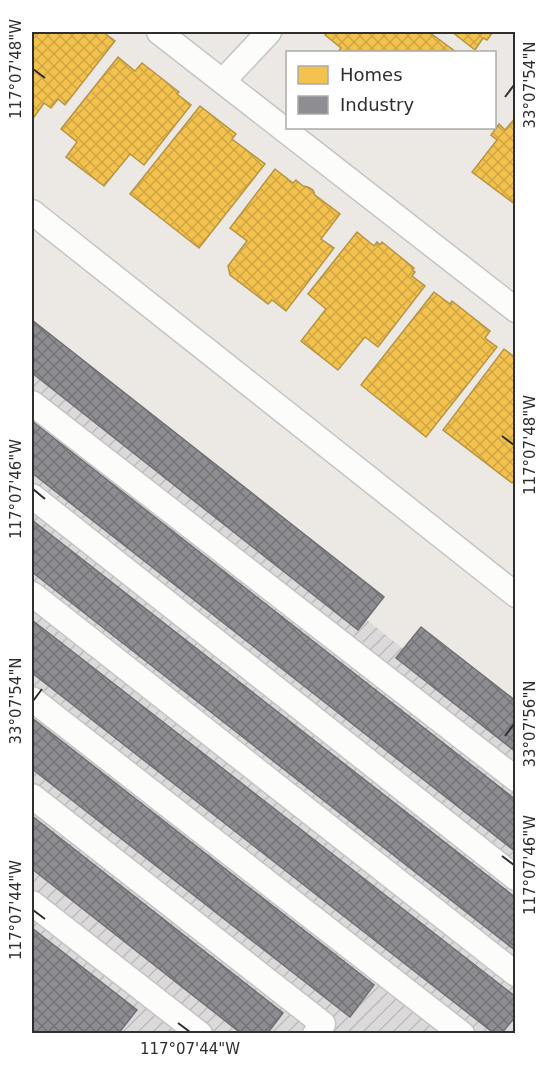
<svg xmlns="http://www.w3.org/2000/svg" width="547" height="1065" viewBox="0 0 547 1065" font-family="'DejaVu Sans',sans-serif">
<defs>
<pattern id="industrial-furrows" width="10" height="10" patternUnits="userSpaceOnUse" patternTransform="scale(1.5)"><rect width="10" height="10" fill="#dcd9db"/><path d="M-1 1l2-2M0 10L10 0M9 11l2-2" fill="none" stroke="#bdbbbc"/></pattern>
<pattern id="homes-cross-hatch" width="8" height="8" patternUnits="userSpaceOnUse" patternTransform="scale(1.5)"><rect width="8" height="8" fill="#f2c14e"/><path d="M0 0l8 8M0 8l8-8" fill="none" stroke="#d0a644"/></pattern>
<pattern id="industry-cross-hatch" width="8" height="8" patternUnits="userSpaceOnUse" patternTransform="scale(1.5)"><rect width="8" height="8" fill="#8d8d92"/><path d="M0 0l8 8M0 8l8-8" fill="none" stroke="#747478"/></pattern>
</defs>
<rect width="100%" height="100%" fill="#ece8e4"/>
<polygon fill="url(#industrial-furrows)" points="32,353 515,738 515,1033 32,1033"/>
<g fill="url(#homes-cross-hatch)" stroke="#b79544" stroke-width="1.5">
<polygon points="32,32 103,32 115,41 65,105 58,99 51,108 44,103 32,120"/>
<polygon points="328,32 429,32 456,52 338,52 341,48 325,35"/>
<polygon points="452,32 493,32 487,40 483,38 475,50"/>
<polygon points="118,57 135,71 142,63 179,92 177,94 191,105 144,165 130,154 104,186 66,157 77,142 61,129"/>
<polygon points="200,106 236,134 232,139 265,164 199,248 130,194"/>
<polygon points="516,117 516,205 472,172 497,140 491,135 499,124 505,130"/>
<polygon points="275,169 293,183 296,180 303,186 308,187 313,190 315,195 340,214 321,239 334,248 286,311 272,300 268,304 230,275 228,266 247,241 230,228"/>
<polygon points="357,232 374,246 377,242 380,245 382,242 414,268 412,269 415,272 412,276 425,286 378,347 365,337 338,370 301,341 326,309 308,294"/>
<polygon points="434,292 450,304 452,301 490,331 485,338 497,347 426,437 361,385"/>
<polygon points="504,349 516,358 516,478 512,483 443,430"/>
</g>
<g fill="url(#industry-cross-hatch)" stroke="#707074" stroke-width="1.5">
<polygon points="32,320 384,597 358,630 32,373"/>
<polygon points="32,421 516,800 516,852 32,473"/>
<polygon points="32,520 516,898 516,951 32,572"/>
<polygon points="32,620 516,997 516,1016 501,1034 495,1034 32,673"/>
<polygon points="421,627 516,701 516,752 396,658"/>
<polygon points="32,718 374,985 350,1017 32,769"/>
<polygon points="32,816 283,1013 267,1034 242,1034 32,869"/>
<polygon points="32,928 137,1010 118,1034 36,1034 32,1030"/>
</g>
<g fill="none" stroke-linecap="round" stroke-linejoin="round">
<defs>
<g id="lane">
<polyline points="159,32 516,310"/>
<polyline points="223,81 269,32"/>
<polyline points="32,212 516,595"/>
<polyline points="32,403 516,779"/>
<polyline points="32,496 516,878"/>
<polyline points="32,594 516,974"/>
<polyline points="32,699 462,1034"/>
<polyline points="32,796 323,1024 315,1034"/>
<polyline points="32,903 200,1034"/>
</g>
</defs>
<use href="#lane" stroke="#c5c4c5" stroke-width="27"/>
<use href="#lane" stroke="#fcfcfb" stroke-width="24"/>
</g>
<path fill="none" stroke="#2e2e2e" stroke-width="2" d="M33,69L45,78M505,97L514,85M502,436L514,445M33,489L45,499M33,701L42,689M505,736L514,724M502,856L514,865M33,910L45,919M178,1023L190,1032"/>
<rect width="547" height="1065" fill="none" stroke="#ffffff" stroke-width="66"/>
<rect x="286" y="51" width="210" height="78" fill="#ffffff" stroke="#ababab" stroke-width="1.5"/>
<rect x="298" y="66" width="30" height="18" fill="#f2c14e" stroke="#ababab" stroke-width="1.5"/>
<text x="340" y="81" font-size="18" fill="#2e2e2e">Homes</text>
<rect x="298" y="96" width="30" height="18" fill="#8d8d92" stroke="#ababab" stroke-width="1.5"/>
<text x="340" y="111" font-size="18" fill="#2e2e2e">Industry</text>
<rect x="33" y="33" width="481" height="999" fill="none" stroke="#2e2e2e" stroke-width="2"/>
<g font-size="15" text-anchor="middle" fill="#2e2e2e">
<text transform="translate(16 69) rotate(-90)" y="5">117°07'48"W</text>
<text transform="translate(530 85) rotate(-90)" y="5">33°07'54"N</text>
<text transform="translate(530 445) rotate(-90)" y="5">117°07'48"W</text>
<text transform="translate(16 489) rotate(-90)" y="5">117°07'46"W</text>
<text transform="translate(16 701) rotate(-90)" y="5">33°07'54"N</text>
<text transform="translate(530 724) rotate(-90)" y="5">33°07'56"N</text>
<text transform="translate(530 865) rotate(-90)" y="5">117°07'46"W</text>
<text transform="translate(16 910) rotate(-90)" y="5">117°07'44"W</text>
<text x="190" y="1054">117°07'44"W</text>
</g>
</svg>
